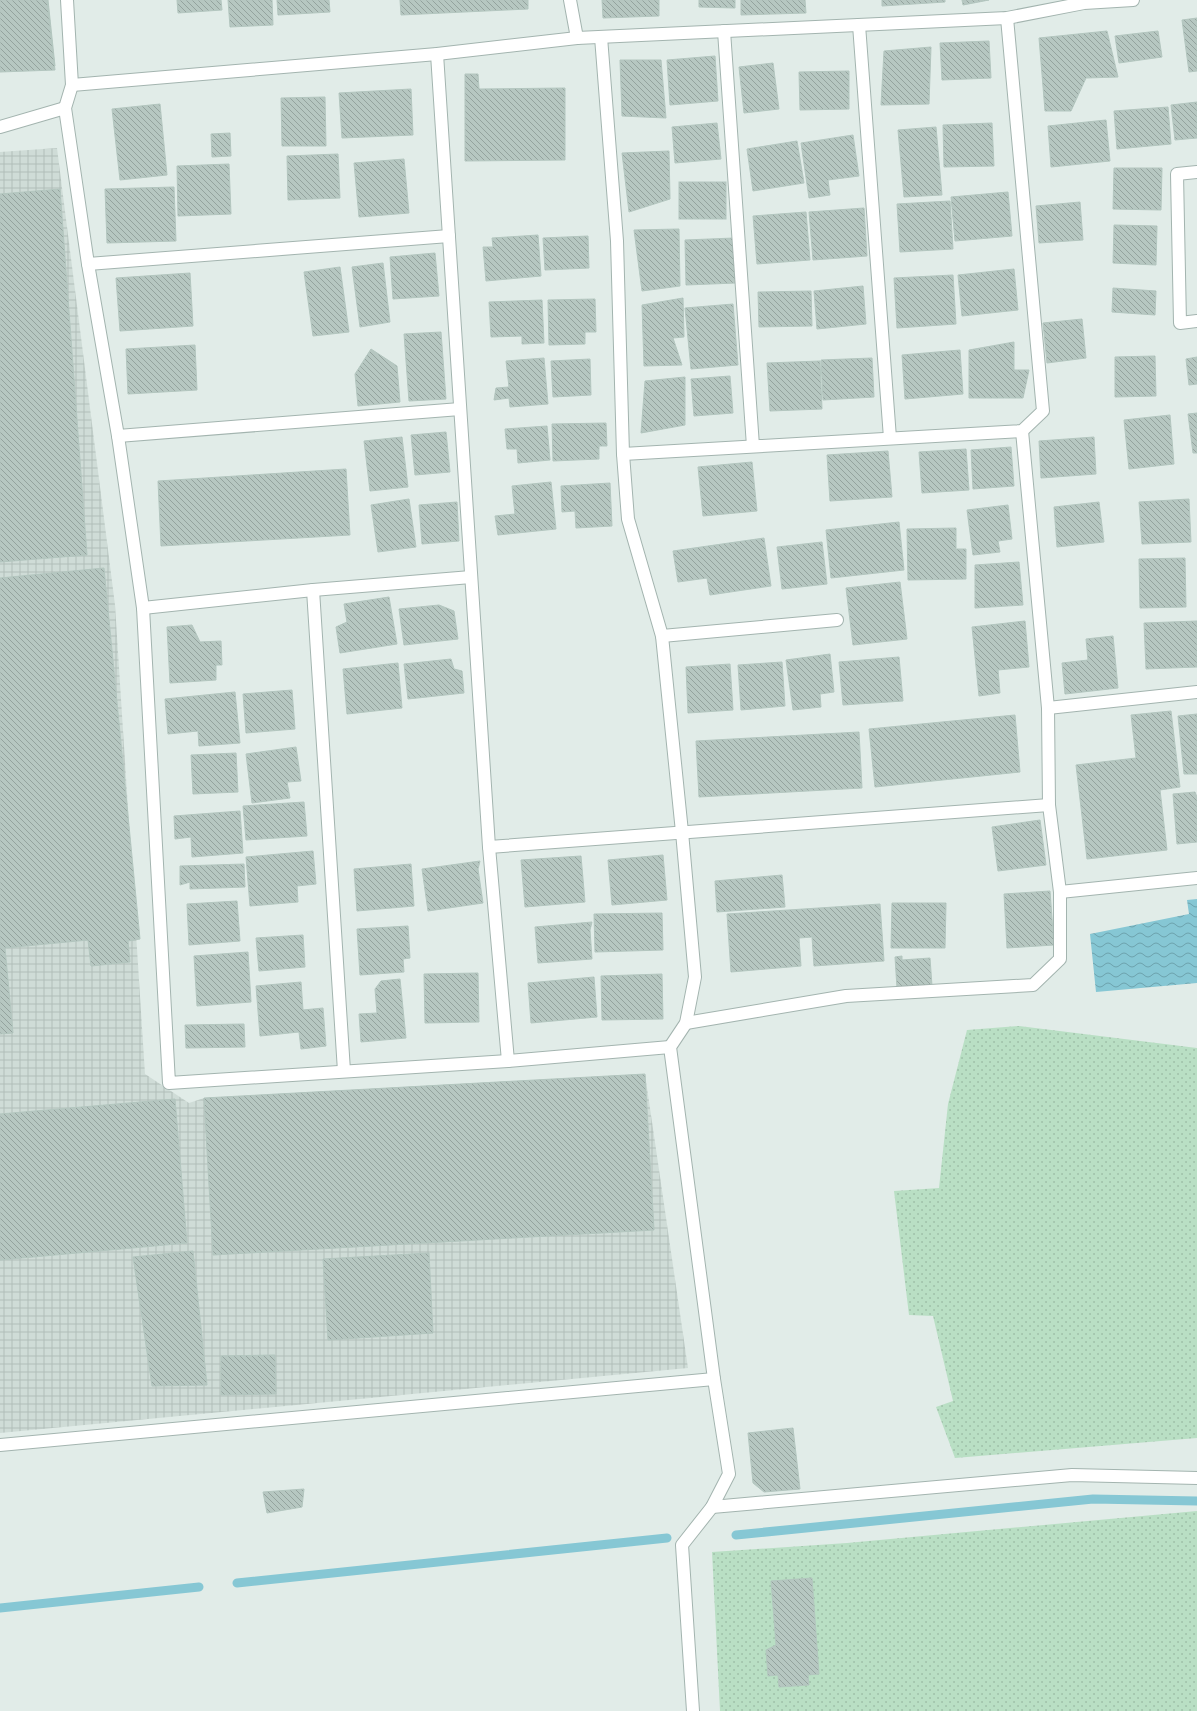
<svg xmlns="http://www.w3.org/2000/svg" width="1197" height="1711" viewBox="0 0 1197 1711" font-family="Roboto,sans-serif">
<defs>
<pattern id="industrial-grid" width="8" height="8" patternUnits="userSpaceOnUse"><rect width="8" height="8" fill="#cfdcd7"/><path d="M0 4h8M4 0v8" fill="none" stroke="#b1beb9"/></pattern>
<pattern id="grass-dots" width="8" height="8" patternUnits="userSpaceOnUse"><rect width="8" height="8" fill="#b9dfc4"/><path d="M2 2h.1M6 6h.1" fill="none" stroke="#9fc0a9" stroke-width="1.8" stroke-linecap="round"/></pattern>
<pattern id="water-waves" width="16" height="10" patternUnits="userSpaceOnUse"><rect width="16" height="10" fill="#86c7d4"/><path d="M0 5q4-4 8 0t8 0" fill="none" stroke="#6da3ad"/></pattern>
<pattern id="building-back-hatch" width="6" height="6" patternUnits="userSpaceOnUse"><rect width="6" height="6" fill="#b6c7c1"/><path d="M-1 5l2 2M0 0l6 6M5-1l2 2" fill="none" stroke="#94a39e"/></pattern>
</defs>
<rect width="100%" height="100%" fill="#e1ece8"/>
<polygon fill="url(#industrial-grid)" points="57,148 115,605 145,1074 189,1103 204,1098 645,1074 688,1368 0,1433 0,152"/>
<g fill="url(#grass-dots)">
<polygon points="1019,1026 1197,1048 1197,1438 955,1458 936,1407 953,1401 933,1316 909,1315 894,1191 939,1188 948,1104 967,1030"/>
<polygon points="1197,1511 1197,1711 720,1711 712,1552 847,1543"/>
</g>
<polygon fill="url(#water-waves)" points="1197,899 1197,983 1096,992 1090,934 1189,914 1187,900"/>
<g fill="none" stroke-linecap="round" stroke-linejoin="round">
<g stroke="#86c7d4" stroke-width="9">
<polyline points="736,1535 1093,1499 1197,1501"/>
<polyline points="237,1583 667,1538"/>
<polyline points="0,1608 199,1587"/>
</g>
</g>
<g fill="url(#building-back-hatch)" stroke="#b3c6bf">
<polygon points="0,0 48,0 55,66 0,71"/>
<polygon points="0,0 47,0 55,70 0,72"/>
<polygon points="177,0 221,0 222,10 178,13"/>
<polygon points="228,0 272,0 273,25 230,27"/>
<polygon points="277,0 329,0 330,12 278,15"/>
<polygon points="400,0 528,0 528,9 401,15"/>
<polygon points="602,0 659,0 659,16 603,18"/>
<polygon points="699,0 735,0 735,8 699,7"/>
<polygon points="741,0 805,0 806,13 741,15"/>
<polygon points="882,0 945,0 945,2 882,6"/>
<polygon points="962,0 989,0 963,5"/>
<polygon points="1197,18 1197,71 1189,72 1182,20"/>
<polygon points="1107,31 1118,77 1086,78 1071,111 1045,111 1039,38"/>
<polygon points="1158,31 1162,57 1119,63 1115,36"/>
<polygon points="989,41 991,78 942,80 940,43"/>
<polygon points="931,47 929,104 881,105 884,51"/>
<polygon points="715,56 718,101 670,105 667,60"/>
<polygon points="620,60 661,60 666,118 622,116"/>
<polygon points="773,63 779,109 744,113 739,67"/>
<polygon points="849,71 849,109 800,110 799,72"/>
<polygon points="465,74 478,74 479,89 565,88 565,160 465,161"/>
<polygon points="411,89 413,135 342,138 339,93"/>
<polygon points="325,97 326,146 282,146 281,98"/>
<polygon points="1197,102 1197,138 1175,140 1171,105"/>
<polygon points="160,104 167,175 120,180 112,109"/>
<polygon points="1168,107 1171,144 1117,149 1114,111"/>
<polygon points="1106,120 1110,161 1051,167 1048,126"/>
<polygon points="717,123 721,159 675,163 672,127"/>
<polygon points="992,123 994,166 944,167 943,125"/>
<polygon points="936,127 942,195 904,197 898,130"/>
<polygon points="230,133 231,156 212,157 211,134"/>
<polygon points="853,135 859,176 828,180 830,195 809,198 801,143"/>
<polygon points="797,141 804,183 753,191 747,149"/>
<polygon points="669,151 670,199 629,212 622,153"/>
<polygon points="338,154 340,198 288,200 287,156"/>
<polygon points="404,159 409,213 359,217 354,163"/>
<polygon points="229,164 231,214 178,216 177,166"/>
<polygon points="1114,168 1162,168 1161,210 1113,209"/>
<rect x="679" y="182" width="47" height="37"/>
<polygon points="174,187 176,241 107,243 105,189"/>
<polygon points="60,189 87,555 0,562 0,194"/>
<polygon points="1008,192 1012,236 955,241 951,197"/>
<polygon points="950,201 953,249 900,252 897,204"/>
<polygon points="1080,202 1083,240 1039,243 1036,206"/>
<polygon points="864,208 867,256 813,260 809,212"/>
<polygon points="806,212 810,260 757,264 753,216"/>
<polygon points="1114,225 1157,226 1156,265 1113,263"/>
<polygon points="679,229 680,286 642,291 634,230"/>
<polygon points="538,235 541,276 486,281 483,247 493,247 492,238"/>
<polygon points="588,236 589,268 545,270 543,238"/>
<polygon points="734,238 736,283 686,285 685,240"/>
<polygon points="435,253 439,296 393,299 390,257"/>
<polygon points="383,263 390,322 360,327 352,267"/>
<polygon points="340,267 349,332 313,336 304,272"/>
<polygon points="1014,269 1018,310 962,316 958,275"/>
<polygon points="190,273 193,326 120,331 116,278"/>
<polygon points="953,275 956,324 897,328 894,278"/>
<polygon points="863,286 866,324 817,329 814,291"/>
<polygon points="1113,288 1156,291 1155,315 1112,312"/>
<polygon points="811,291 812,326 759,327 758,292"/>
<polygon points="683,298 684,337 673,338 682,365 644,366 642,305"/>
<polygon points="595,299 596,332 585,332 585,344 549,345 548,300"/>
<polygon points="542,300 544,343 522,344 522,336 491,337 489,302"/>
<polygon points="733,304 738,365 691,369 685,308"/>
<polygon points="1082,319 1086,358 1047,363 1043,323"/>
<polygon points="441,332 446,399 409,401 404,334"/>
<polygon points="1014,342 1014,370 1029,370 1023,398 969,398 969,350"/>
<polygon points="195,345 197,390 128,394 126,349"/>
<polygon points="371,349 397,366 400,402 358,406 355,374"/>
<polygon points="960,350 963,394 905,399 902,355"/>
<polygon points="1155,356 1156,396 1115,397 1115,357"/>
<polygon points="1197,357 1197,384 1189,385 1186,359"/>
<polygon points="544,358 548,404 510,407 509,398 494,400 496,388 509,387 506,361"/>
<polygon points="872,358 874,397 823,400 821,360"/>
<polygon points="590,359 591,395 553,397 551,361"/>
<polygon points="820,361 822,409 770,411 767,363"/>
<polygon points="730,376 733,413 694,416 691,379"/>
<polygon points="685,377 685,425 641,433 645,381"/>
<polygon points="1197,413 1197,453 1193,453 1188,414"/>
<polygon points="1170,415 1174,464 1129,469 1124,420"/>
<polygon points="606,423 607,446 599,446 599,459 553,461 552,424"/>
<polygon points="547,426 550,460 518,463 517,449 507,449 505,429"/>
<polygon points="446,432 450,472 415,475 411,435"/>
<polygon points="402,437 408,487 370,491 364,441"/>
<polygon points="1094,437 1096,474 1041,478 1039,441"/>
<polygon points="1011,447 1014,486 973,489 971,450"/>
<polygon points="966,449 969,490 922,493 919,452"/>
<polygon points="888,451 892,497 830,501 827,455"/>
<polygon points="752,462 757,511 703,516 698,467"/>
<polygon points="346,469 350,535 161,546 158,481"/>
<polygon points="551,482 556,529 498,535 495,516 515,514 512,486"/>
<polygon points="610,483 612,526 576,528 575,511 562,512 561,486"/>
<polygon points="409,499 416,547 378,552 371,505"/>
<polygon points="1189,499 1191,542 1142,544 1139,502"/>
<polygon points="457,502 459,541 422,544 419,505"/>
<polygon points="1099,502 1104,542 1057,547 1054,507"/>
<polygon points="1008,505 1012,539 998,541 1000,552 973,555 967,510"/>
<polygon points="899,522 904,570 831,578 826,530"/>
<polygon points="956,528 956,549 966,549 966,579 908,580 907,529"/>
<polygon points="764,538 771,586 710,595 707,578 678,582 673,551"/>
<polygon points="822,542 827,584 782,589 777,547"/>
<polygon points="1185,558 1186,607 1140,608 1139,559"/>
<polygon points="1019,562 1023,605 975,608 975,565"/>
<polygon points="104,568 140,939 128,941 130,962 91,966 88,940 5,948 13,1033 0,1034 0,578"/>
<polygon points="900,582 907,639 853,645 846,588"/>
<polygon points="389,597 397,644 340,653 336,627 347,622 344,604"/>
<polygon points="439,605 454,611 458,639 404,645 399,609"/>
<polygon points="1025,621 1029,667 998,670 1000,693 979,696 972,627"/>
<polygon points="1197,621 1197,667 1146,669 1144,623"/>
<polygon points="192,625 200,642 221,641 222,665 216,665 216,680 170,683 167,627"/>
<polygon points="1113,636 1118,688 1065,694 1062,663 1088,660 1086,639"/>
<polygon points="830,654 834,692 820,694 821,707 793,710 786,660"/>
<polygon points="899,657 903,701 843,705 839,662"/>
<polygon points="451,659 454,669 462,671 464,693 408,699 404,664"/>
<polygon points="782,662 785,706 741,710 738,665"/>
<polygon points="398,663 402,708 347,714 343,669"/>
<polygon points="730,664 733,710 688,713 686,667"/>
<polygon points="292,690 295,729 246,733 243,694"/>
<polygon points="235,692 240,743 199,746 198,731 168,734 165,699"/>
<polygon points="1171,711 1180,787 1160,790 1167,850 1087,859 1076,765 1136,758 1131,715"/>
<polygon points="1197,714 1197,774 1184,774 1178,716"/>
<polygon points="1015,715 1020,772 875,787 869,729"/>
<polygon points="859,732 862,788 699,797 696,741"/>
<polygon points="296,747 301,781 287,782 290,798 252,803 246,754"/>
<polygon points="236,753 238,792 193,794 191,755"/>
<polygon points="1195,792 1197,797 1197,842 1177,844 1173,794"/>
<polygon points="304,802 307,836 246,840 243,806"/>
<polygon points="240,811 243,853 192,857 191,837 175,839 174,816"/>
<polygon points="1040,820 1046,865 998,871 992,827"/>
<polygon points="313,851 316,884 297,886 298,902 250,906 246,857"/>
<polygon points="663,855 667,900 612,905 608,860"/>
<polygon points="581,856 585,902 525,907 521,860"/>
<polygon points="480,861 478,869 483,903 428,911 422,869"/>
<polygon points="244,864 245,887 190,889 190,882 180,885 180,866"/>
<polygon points="411,864 414,906 357,911 354,869"/>
<polygon points="782,875 785,907 717,912 715,881"/>
<polygon points="1050,891 1054,945 1007,948 1004,894"/>
<polygon points="237,901 240,941 189,945 187,904"/>
<polygon points="892,903 946,903 945,948 891,948"/>
<polygon points="880,904 884,961 814,966 812,937 799,938 801,966 731,972 727,914"/>
<polygon points="662,913 663,950 595,952 594,914"/>
<polygon points="592,922 590,930 592,959 538,963 535,927"/>
<polygon points="408,926 410,958 403,959 404,972 360,975 357,929"/>
<polygon points="303,935 305,967 259,971 256,938"/>
<polygon points="248,952 251,1002 197,1006 194,956"/>
<polygon points="902,956 902,960 930,958 932,986 897,988 895,957"/>
<polygon points="478,973 479,1022 425,1023 424,974"/>
<polygon points="662,974 663,1019 602,1020 601,976"/>
<polygon points="594,977 597,1017 531,1023 528,983"/>
<polygon points="400,979 406,1038 361,1042 359,1014 377,1013 375,989 381,981"/>
<polygon points="301,982 303,1010 323,1008 326,1046 301,1049 299,1032 260,1036 256,986"/>
<polygon points="244,1024 245,1047 186,1048 185,1025"/>
<polygon points="645,1074 654,1230 213,1255 204,1098"/>
<polygon points="175,1099 187,1243 0,1260 0,1114"/>
<polygon points="193,1251 207,1385 152,1386 133,1257"/>
<polygon points="429,1253 433,1333 328,1340 323,1259"/>
<polygon points="275,1355 276,1394 221,1395 221,1356"/>
<polygon points="793,1428 800,1489 764,1492 753,1483 748,1433"/>
<polygon points="304,1489 302,1507 267,1513 263,1492"/>
<polygon points="812,1578 819,1674 808,1675 809,1685 779,1687 778,1675 768,1676 766,1650 776,1645 771,1581"/>
</g>
<g fill="none" stroke-linecap="round" stroke-linejoin="round">
<defs>
<g id="minor">
<polyline points="67,0 72,85 65,108 88,264 118,436 143,608 169,1083 508,1061 670,1047"/>
<polyline points="570,0 577,38"/>
<polyline points="859,25 890,438"/>
<polyline points="724,31 753,446"/>
<polyline points="601,37 617,241 623,454 628,519 662,636 682,832 695,977 686,1023 670,1047 714,1379 729,1474 712,1507 682,1545 693,1711"/>
<polyline points="437,54 489,847 508,1061"/>
<polyline points="72,85 437,54 577,38 1007,18 1084,3 1133,0"/>
<polyline points="0,127 65,108"/>
<polyline points="1197,172 1177,174 1180,323 1197,321"/>
<polyline points="88,264 449,236"/>
<polyline points="118,436 460,409"/>
<polyline points="623,454 1022,431 1043,411 1007,18"/>
<polyline points="313,590 344,1071"/>
<polyline points="143,608 313,590 471,577"/>
<polyline points="662,636 837,620"/>
<polyline points="1048,708 1197,692"/>
<polyline points="489,847 1049,805"/>
<polyline points="1060,892 1197,878"/>
<polyline points="686,1023 846,996 1033,985 1060,959 1060,892 1049,805 1048,708 1022,431"/>
<polyline points="0,1445 714,1379"/>
<polyline points="712,1507 1072,1475 1197,1478"/>
</g>
</defs>
<use href="#minor" stroke="#a3b4af" stroke-width="14"/>
<use href="#minor" stroke="#fff" stroke-width="12"/>
</g>
</svg>
